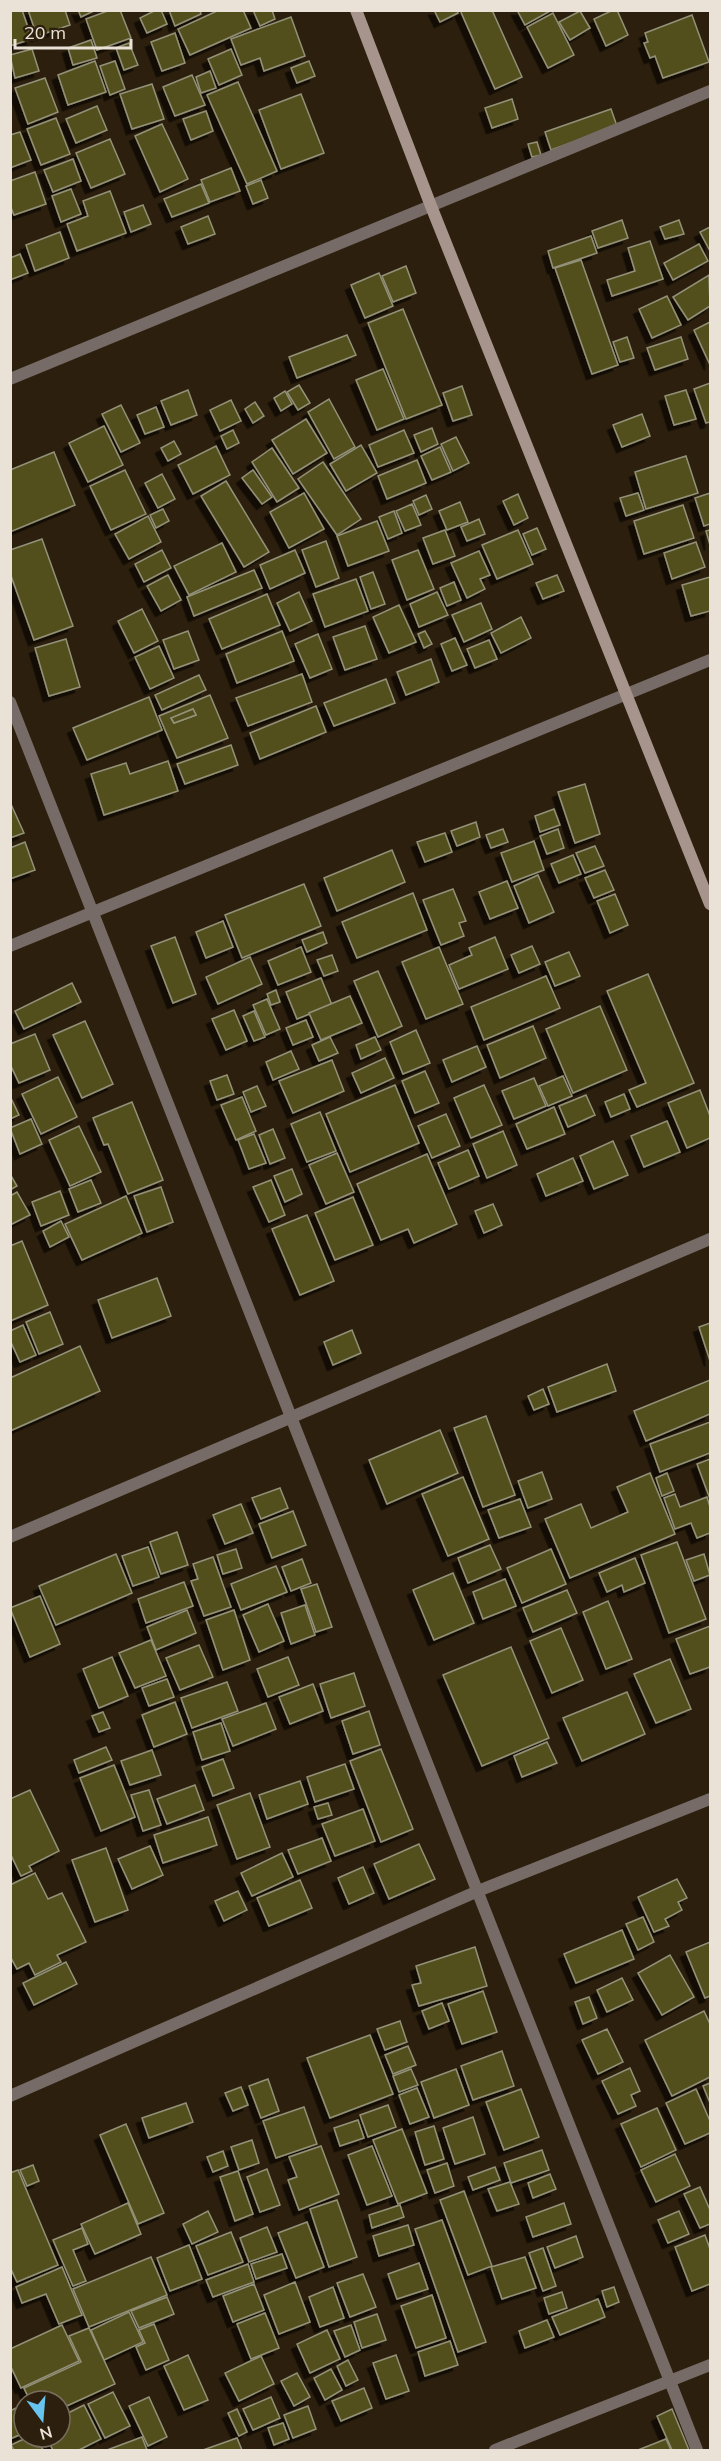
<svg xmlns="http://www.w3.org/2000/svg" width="721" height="2461" viewBox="0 0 721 2461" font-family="Mulish,sans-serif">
<defs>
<filter id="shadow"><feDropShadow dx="-5.5" dy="5.5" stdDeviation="0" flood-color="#0009"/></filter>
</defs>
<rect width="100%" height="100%" fill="#2c1f0d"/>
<g fill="#534f1e" stroke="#939279" stroke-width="1.5" fill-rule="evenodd" filter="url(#shadow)">
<polygon points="10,10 22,10 32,39 10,46"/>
<polygon points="28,10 65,10 70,25 37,36"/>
<polygon points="78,10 96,10 81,17"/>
<polygon points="110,10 120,10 131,38 97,50 86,19"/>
<polygon points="156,10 161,10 167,24 147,33 140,18"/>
<polygon points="169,10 200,10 201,14 175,26"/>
<polygon points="219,10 243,10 251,28 190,55 178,29"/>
<polygon points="253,10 272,10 275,19 260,26"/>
<polygon points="434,10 457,10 458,13 440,22"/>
<polygon points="460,10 492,10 522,77 495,89"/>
<polygon points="517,10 552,10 525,25"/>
<polygon points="613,10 617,10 628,35 606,46 594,19"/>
<polygon points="580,11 590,28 570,40 559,22"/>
<polygon points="553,13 574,55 548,68 527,27"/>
<polygon points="692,15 709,62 663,78 655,56 650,58 644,43 648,42 645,33"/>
<polygon points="291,17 305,56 264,71 260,58 241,65 231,39"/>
<polygon points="175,33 185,63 162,71 151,42"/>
<polygon points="91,40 97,58 73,65 68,48"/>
<polygon points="129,43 138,65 124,70 116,48"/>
<polygon points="32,49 39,71 15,78 10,55"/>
<polygon points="231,49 242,75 219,85 208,59"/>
<polygon points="95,61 106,92 68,105 58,75"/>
<polygon points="115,61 125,89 110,95 100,66"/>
<polygon points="309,61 315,76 297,83 291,68"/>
<polygon points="210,71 216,88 201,93 196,77"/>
<polygon points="192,75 205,105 175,116 163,87"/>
<polygon points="45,78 58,112 28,124 15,88"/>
<polygon points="238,82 277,171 247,184 207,95"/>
<polygon points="152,84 164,119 132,129 120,94"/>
<polygon points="301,94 324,153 281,169 259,110"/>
<polygon points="512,99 518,119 492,128 485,108"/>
<polygon points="97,106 107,130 76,143 66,119"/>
<polygon points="611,109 617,126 551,150 545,132"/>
<polygon points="206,111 213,131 191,140 183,119"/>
<polygon points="56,118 70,154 41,165 27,129"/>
<polygon points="162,124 188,179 160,192 135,136"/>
<polygon points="20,132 31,160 10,168 10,135"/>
<polygon points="110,139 125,174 91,188 76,153"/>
<polygon points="537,142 541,155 532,157 528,144"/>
<polygon points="73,159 81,181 53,192 44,170"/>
<polygon points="231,168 240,191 210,202 201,180"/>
<polygon points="35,172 46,204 14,215 10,205 10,181"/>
<polygon points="261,180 268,198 253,204 246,186"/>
<polygon points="201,184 209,203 172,217 164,199"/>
<polygon points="71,189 81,214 61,222 52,196"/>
<polygon points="110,191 126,233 77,251 67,224 88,216 83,201"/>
<polygon points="143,205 151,224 131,232 124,212"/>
<polygon points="208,216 215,234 188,244 181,227"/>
<polygon points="622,220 628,238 598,248 592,231"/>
<polygon points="679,220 684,234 665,239 660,227"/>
<polygon points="710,227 710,251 700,232"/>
<polygon points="60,232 69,258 35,271 26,245"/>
<polygon points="591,236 597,253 553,268 548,251"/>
<polygon points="650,241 663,279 612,296 607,280 635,271 628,248"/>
<polygon points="699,244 708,261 673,280 664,263"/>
<polygon points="20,254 28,273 10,280 10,258"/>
<polygon points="581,260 618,365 592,374 555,268"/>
<polygon points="406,266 416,293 393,302 382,276"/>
<polygon points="379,273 393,306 365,318 351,285"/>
<polygon points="709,275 710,306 688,320 673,297"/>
<polygon points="667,296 681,325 652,338 639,309"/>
<polygon points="403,309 442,405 406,419 368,323"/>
<polygon points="710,322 710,365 694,330"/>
<polygon points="347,335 356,355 297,378 289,357"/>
<polygon points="627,337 634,358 620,362 613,342"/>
<polygon points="681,337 688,359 655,370 647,348"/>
<polygon points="383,369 404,419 377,430 356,380"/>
<polygon points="710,383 710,422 706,423 694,389"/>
<polygon points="299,385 310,403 298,410 287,392"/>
<polygon points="462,386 472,415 453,421 443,393"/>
<polygon points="188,390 197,415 171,425 161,401"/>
<polygon points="686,390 696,419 674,425 665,396"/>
<polygon points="285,391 292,404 281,411 274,398"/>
<polygon points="329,399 355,447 334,459 308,412"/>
<polygon points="231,400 241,421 220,431 210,410"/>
<polygon points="255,402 264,416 253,423 245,409"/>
<polygon points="121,405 140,443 121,452 102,414"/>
<polygon points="156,407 164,427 145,434 137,415"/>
<polygon points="642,414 650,436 622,447 613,425"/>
<polygon points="306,419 327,453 293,474 272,440"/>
<polygon points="104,426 123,465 88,482 69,443"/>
<polygon points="432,428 438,444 421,452 414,435"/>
<polygon points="233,430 239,443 227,449 221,436"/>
<polygon points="404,430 414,453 378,467 369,445"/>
<polygon points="456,437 469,463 453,471 441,444"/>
<polygon points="174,441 181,454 168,461 161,448"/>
<polygon points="361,445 377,473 346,491 330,464"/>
<polygon points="216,446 230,475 193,494 178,465"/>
<polygon points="440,447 451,472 432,480 421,456"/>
<polygon points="272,448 299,488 277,502 252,462"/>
<polygon points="54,452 75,505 10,532 10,470"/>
<polygon points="686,456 698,493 646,509 635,472"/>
<polygon points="417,460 426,483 387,499 378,476"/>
<polygon points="323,462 361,519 337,535 298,479"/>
<polygon points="125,470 146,514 111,530 90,486"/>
<polygon points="253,470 272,497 262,504 242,478"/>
<polygon points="162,474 175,499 158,508 145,483"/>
<polygon points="226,481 269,552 244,567 201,496"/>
<polygon points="304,493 324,529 289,548 270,512"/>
<polygon points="638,493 644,510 626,516 620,498"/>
<polygon points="710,493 710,524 704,526 695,498"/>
<polygon points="518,494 528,518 514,525 503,501"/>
<polygon points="426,495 432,509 419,515 413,501"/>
<polygon points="460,502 468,522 447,530 439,511"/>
<polygon points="412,504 421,525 405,531 396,511"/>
<polygon points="683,505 694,538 644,554 634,521"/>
<polygon points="163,509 169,521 156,528 150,515"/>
<polygon points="394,511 402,533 388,539 379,517"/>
<polygon points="148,516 161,542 129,559 115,534"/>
<polygon points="479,519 485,534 467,541 461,527"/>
<polygon points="377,521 389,551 348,566 337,536"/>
<polygon points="537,528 546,549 532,555 523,534"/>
<polygon points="445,530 455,556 433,564 423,538"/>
<polygon points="518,530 533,564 497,579 482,545"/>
<polygon points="710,530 710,545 706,531"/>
<polygon points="42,539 73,626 34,640 10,573 10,550"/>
<polygon points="326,541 339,578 316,587 302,550"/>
<polygon points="696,542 705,567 672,579 664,553"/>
<polygon points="222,543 236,572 189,595 174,566"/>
<polygon points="162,550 171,568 144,582 135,564"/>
<polygon points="295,550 305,573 270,589 260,565"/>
<polygon points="418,550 434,589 407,600 392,560"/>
<polygon points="479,551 490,575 480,579 485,589 467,598 451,563"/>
<polygon points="254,570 262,588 194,616 187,597"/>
<polygon points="373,572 385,604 371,609 360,577"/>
<polygon points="168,575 181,600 161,611 147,586"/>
<polygon points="557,575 564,591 543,599 536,583"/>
<polygon points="710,577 710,611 691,616 682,585"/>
<polygon points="356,579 368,611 325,627 313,594"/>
<polygon points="454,582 461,600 447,606 440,588"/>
<polygon points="299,592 312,621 290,631 277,603"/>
<polygon points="437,592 448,615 419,627 410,604"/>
<polygon points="267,594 280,625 222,649 209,619"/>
<polygon points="481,603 492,629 464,642 452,615"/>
<polygon points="399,605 416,642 389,653 373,617"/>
<polygon points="142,609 158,641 134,653 118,621"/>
<polygon points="521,617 531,638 501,653 491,633"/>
<polygon points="365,626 377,659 345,670 333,637"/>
<polygon points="188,631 199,660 174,669 163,640"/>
<polygon points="282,631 294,661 237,683 226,654"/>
<polygon points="425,631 432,644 424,648 418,634"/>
<polygon points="318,634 332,669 310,678 295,644"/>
<polygon points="455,638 467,665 452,671 441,644"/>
<polygon points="66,639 80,687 49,696 35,648"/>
<polygon points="489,640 497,659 475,668 467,649"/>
<polygon points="159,646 174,678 150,689 135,657"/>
<polygon points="431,659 439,682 406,695 397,672"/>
<polygon points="302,674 312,702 248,726 236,698"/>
<polygon points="199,675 206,690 162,710 155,695"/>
<polygon points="386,679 395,703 334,726 324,703"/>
<path d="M210,695L228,738L177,758L159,716ZM193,709L196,715L174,723L171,718Z"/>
<polygon points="149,697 162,730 87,760 73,728"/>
<polygon points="316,706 326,732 260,759 250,733"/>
<polygon points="193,709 196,715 174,723 171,718"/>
<polygon points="231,745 238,765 185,784 177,764"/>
<polygon points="168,761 178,791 104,815 91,774 126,763 130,774"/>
<polygon points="585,784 600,834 575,843 558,792"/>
<polygon points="10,802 24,833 10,838"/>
<polygon points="554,809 560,825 540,832 535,816"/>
<polygon points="476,822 480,837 457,846 451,831"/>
<polygon points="503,829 508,842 491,848 486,835"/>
<polygon points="558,829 564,848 547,854 540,836"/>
<polygon points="445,833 452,852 425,862 417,842"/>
<polygon points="534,841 544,870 512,882 501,853"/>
<polygon points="25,842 35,870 10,879 10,848"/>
<polygon points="595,846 604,866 585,873 576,853"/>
<polygon points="392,850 405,882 337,911 324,878"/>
<polygon points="573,855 581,874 559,883 551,864"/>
<polygon points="605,870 614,890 594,898 585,878"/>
<polygon points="538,875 554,912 529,923 514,886"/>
<polygon points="507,881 518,908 490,919 479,892"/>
<polygon points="304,884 321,926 242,958 225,915"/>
<polygon points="453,889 466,921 459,923 464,936 441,945 423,900"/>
<polygon points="413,893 427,930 357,958 342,922"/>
<polygon points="615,894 628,925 610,933 597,901"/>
<polygon points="223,921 233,947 206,958 196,932"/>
<polygon points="323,932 327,943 307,952 302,940"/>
<polygon points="175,937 196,994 173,1003 151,946"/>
<polygon points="495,937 508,969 459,989 449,965 472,955 469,948"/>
<polygon points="532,946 540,964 519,973 511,955"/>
<polygon points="301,947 311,972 278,985 268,961"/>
<polygon points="439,947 463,1004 426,1019 402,962"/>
<polygon points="569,952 580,976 555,986 545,962"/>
<polygon points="332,955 338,971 324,976 317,960"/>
<polygon points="250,957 262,984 218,1004 206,977"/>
<polygon points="378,971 402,1026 378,1037 354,981"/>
<polygon points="648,974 694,1083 637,1107 629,1090 646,1083 607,991"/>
<polygon points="546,976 560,1008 484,1040 471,1007"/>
<polygon points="321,978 332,1005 297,1019 286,992"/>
<polygon points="72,983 81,1002 24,1029 15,1011"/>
<polygon points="276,990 280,1002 271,1005 267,994"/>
<polygon points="350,996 362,1023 321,1040 309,1013"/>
<polygon points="267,999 280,1029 266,1035 253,1005"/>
<polygon points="600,1006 627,1070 573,1093 546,1029"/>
<polygon points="234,1010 247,1041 226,1050 212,1019"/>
<polygon points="254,1011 265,1037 254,1041 243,1016"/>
<polygon points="306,1020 313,1037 293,1045 286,1028"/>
<polygon points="85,1021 113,1084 82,1098 53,1035"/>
<polygon points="533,1026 546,1058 500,1078 487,1045"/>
<polygon points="416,1030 430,1063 403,1074 390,1042"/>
<polygon points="35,1034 50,1070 19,1083 10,1064 10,1044"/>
<polygon points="330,1037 338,1053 319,1061 312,1045"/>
<polygon points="375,1037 381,1050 361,1059 356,1045"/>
<polygon points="477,1046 486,1067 452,1082 443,1060"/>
<polygon points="291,1051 299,1069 273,1080 266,1062"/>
<polygon points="385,1058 394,1078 361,1093 352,1073"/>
<polygon points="332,1060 344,1091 293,1113 279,1081"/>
<polygon points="425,1071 439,1103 415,1113 402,1081"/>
<polygon points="227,1075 234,1094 217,1100 210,1081"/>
<polygon points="563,1076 572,1096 548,1106 539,1086"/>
<polygon points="58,1077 77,1117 41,1134 22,1094"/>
<polygon points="534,1078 546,1106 514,1119 502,1091"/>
<polygon points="395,1085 419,1143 350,1172 326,1114"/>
<polygon points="484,1085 502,1125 471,1138 454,1098"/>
<polygon points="257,1086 266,1106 251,1112 243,1092"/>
<polygon points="700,1090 710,1116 710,1138 687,1148 668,1103"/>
<polygon points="624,1094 630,1109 611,1117 605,1102"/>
<polygon points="586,1095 595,1115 568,1127 559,1106"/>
<polygon points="10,1096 19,1115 10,1119"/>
<polygon points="242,1097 256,1131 236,1140 221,1105"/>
<polygon points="132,1102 163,1180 128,1194 108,1144 104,1145 93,1118"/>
<polygon points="554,1107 565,1134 527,1149 516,1124"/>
<polygon points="320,1112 336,1151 307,1162 291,1124"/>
<polygon points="446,1114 460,1146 432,1158 418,1126"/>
<polygon points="31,1119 42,1144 20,1154 10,1128"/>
<polygon points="667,1121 680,1152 644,1167 631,1136"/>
<polygon points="79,1126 101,1172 70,1186 49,1140"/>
<polygon points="273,1129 285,1158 270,1164 259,1135"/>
<polygon points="503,1131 517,1165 487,1178 473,1144"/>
<polygon points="254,1134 266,1163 249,1169 238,1140"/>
<polygon points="613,1141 628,1175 594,1189 580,1156"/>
<polygon points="468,1150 479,1176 449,1189 438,1163"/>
<polygon points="337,1153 354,1192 326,1204 309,1165"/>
<polygon points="427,1154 457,1224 414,1243 408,1229 381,1240 357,1184"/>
<polygon points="573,1158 583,1181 546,1196 537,1174"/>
<polygon points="292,1169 302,1194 285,1202 274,1176"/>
<polygon points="10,1174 17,1186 10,1190"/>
<polygon points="91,1180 101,1203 78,1212 69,1189"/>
<polygon points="271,1180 285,1215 269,1222 253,1187"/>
<polygon points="161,1187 173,1222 147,1232 134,1196"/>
<polygon points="60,1191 69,1215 41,1226 32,1202"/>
<polygon points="17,1192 30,1215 10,1225 10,1196"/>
<polygon points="126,1196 142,1233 82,1260 65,1224"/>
<polygon points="353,1197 373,1245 335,1260 315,1213"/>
<polygon points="493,1204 502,1225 484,1233 475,1211"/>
<polygon points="307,1215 334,1281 300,1295 272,1229"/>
<polygon points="61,1221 69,1237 50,1247 43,1231"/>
<polygon points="22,1241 48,1305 10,1321 10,1246"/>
<polygon points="157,1278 171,1316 112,1338 98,1300"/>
<polygon points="50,1312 63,1344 39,1354 26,1322"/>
<polygon points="710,1323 710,1361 699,1327"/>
<polygon points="23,1325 36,1355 20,1362 10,1340 10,1331"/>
<polygon points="352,1330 361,1353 333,1365 324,1342"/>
<polygon points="80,1346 100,1391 10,1431 10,1378"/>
<polygon points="607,1364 616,1391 557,1412 548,1387"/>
<polygon points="710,1380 710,1414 646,1441 634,1411"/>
<polygon points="543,1389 549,1404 534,1410 528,1396"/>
<polygon points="486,1416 515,1495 483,1507 454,1428"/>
<polygon points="710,1422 710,1453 660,1472 650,1444"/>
<polygon points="440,1430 458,1473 387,1504 369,1460"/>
<polygon points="710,1459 710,1499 697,1464"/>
<polygon points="542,1472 552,1499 528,1508 518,1481"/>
<polygon points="650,1473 675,1534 570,1578 545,1519 581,1504 591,1528 628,1512 617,1487"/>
<polygon points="667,1473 674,1491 662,1496 656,1478"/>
<polygon points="463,1477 489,1539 448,1556 422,1494"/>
<polygon points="280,1488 288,1508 261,1519 252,1498"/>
<polygon points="675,1494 680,1507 707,1497 710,1507 710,1533 697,1538 691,1523 675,1529 664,1498"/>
<polygon points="520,1499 531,1527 499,1538 488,1510"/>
<polygon points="241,1504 253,1533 225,1544 213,1515"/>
<polygon points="293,1511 306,1545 272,1558 259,1524"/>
<polygon points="177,1532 188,1565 161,1574 150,1542"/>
<polygon points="677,1542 706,1619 669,1633 641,1555"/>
<polygon points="490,1545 501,1569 468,1583 458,1558"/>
<polygon points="148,1547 159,1577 133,1586 122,1556"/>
<polygon points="236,1549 242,1568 223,1574 217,1555"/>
<polygon points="551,1549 566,1584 522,1603 507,1568"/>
<polygon points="116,1554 132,1593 56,1625 39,1586"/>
<polygon points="704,1554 710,1575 694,1581 686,1560"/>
<polygon points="213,1557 231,1607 204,1616 191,1581 198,1579 193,1564"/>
<polygon points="635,1558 645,1583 624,1592 622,1585 607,1592 599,1573"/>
<polygon points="302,1559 311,1583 291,1591 282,1567"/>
<polygon points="276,1566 287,1592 241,1610 231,1584"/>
<polygon points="453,1573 474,1623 434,1640 413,1590"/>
<polygon points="505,1579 516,1606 483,1619 473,1592"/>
<polygon points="184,1582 193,1606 146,1623 138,1599"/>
<polygon points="317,1584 332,1627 316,1632 301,1589"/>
<polygon points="567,1590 577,1613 533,1632 523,1608"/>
<polygon points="40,1596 60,1644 30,1657 10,1608"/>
<polygon points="608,1601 632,1659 606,1669 583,1612"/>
<polygon points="268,1604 284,1641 259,1652 243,1615"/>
<polygon points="305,1605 315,1635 291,1644 281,1613"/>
<polygon points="187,1610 196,1633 156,1650 147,1627"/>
<polygon points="234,1610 250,1660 223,1670 206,1620"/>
<polygon points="710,1626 710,1667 690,1674 676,1639"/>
<polygon points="561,1628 583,1680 552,1693 530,1641"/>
<polygon points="151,1640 166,1676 135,1688 119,1653"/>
<polygon points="199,1645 213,1677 180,1690 166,1658"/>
<polygon points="511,1647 549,1738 482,1766 443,1675"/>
<polygon points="112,1657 128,1696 99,1708 83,1669"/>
<polygon points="288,1657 299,1685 268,1697 257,1669"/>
<polygon points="670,1659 691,1709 656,1723 634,1674"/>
<polygon points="354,1673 365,1706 331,1718 320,1684"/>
<polygon points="167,1679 174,1697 149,1706 142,1688"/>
<polygon points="227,1682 238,1711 192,1728 181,1698"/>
<polygon points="313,1684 323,1711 290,1724 279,1697"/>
<polygon points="627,1692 645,1734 582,1761 563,1718"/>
<polygon points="175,1702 187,1734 154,1747 142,1715"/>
<polygon points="266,1703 276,1729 233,1746 222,1719"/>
<polygon points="369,1711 380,1745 353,1754 342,1721"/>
<polygon points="103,1712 110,1728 99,1732 92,1716"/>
<polygon points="221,1723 230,1751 202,1760 193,1732"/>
<polygon points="547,1742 557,1763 522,1777 514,1756"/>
<polygon points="106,1747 112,1760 79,1773 74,1760"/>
<polygon points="381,1749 413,1829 381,1842 350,1761"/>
<polygon points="152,1750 161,1775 130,1785 121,1761"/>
<polygon points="223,1759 234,1788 213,1796 202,1767"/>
<polygon points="345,1764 354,1789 315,1802 307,1777"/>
<polygon points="114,1765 135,1817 101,1831 80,1778"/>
<polygon points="300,1781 308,1804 267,1819 259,1795"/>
<polygon points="195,1785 204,1810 167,1824 157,1799"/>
<polygon points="30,1790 59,1851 29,1866 32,1871 21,1876 10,1853 10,1799"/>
<polygon points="149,1790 161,1825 143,1831 131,1795"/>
<polygon points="250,1793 270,1847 237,1859 217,1805"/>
<polygon points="328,1803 332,1815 318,1819 314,1807"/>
<polygon points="363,1809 375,1841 335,1856 322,1824"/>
<polygon points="208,1817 217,1845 163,1863 154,1835"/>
<polygon points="322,1838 331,1861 298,1874 288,1850"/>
<polygon points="419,1844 435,1879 389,1899 374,1864"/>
<polygon points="150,1846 163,1875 132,1889 118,1859"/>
<polygon points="106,1848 128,1910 95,1922 72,1860"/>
<polygon points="282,1853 293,1877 252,1896 241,1873"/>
<polygon points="363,1867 374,1893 349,1904 338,1878"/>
<polygon points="35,1873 48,1899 62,1893 86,1942 57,1955 61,1962 35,1975 29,1963 17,1969 10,1956 10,1885"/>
<polygon points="677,1879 687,1898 678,1902 682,1910 665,1919 669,1926 654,1932 638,1897"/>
<polygon points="300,1880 312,1908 269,1926 257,1898"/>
<polygon points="238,1891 247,1910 224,1921 215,1901"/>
<polygon points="643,1917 654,1942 638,1950 626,1924"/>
<polygon points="622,1930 634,1959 576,1983 564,1954"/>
<polygon points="710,1942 710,1996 705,1998 686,1952"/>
<polygon points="475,1947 487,1986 419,2006 412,1985 421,1983 416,1966"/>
<polygon points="670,1955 694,1997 662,2015 638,1973"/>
<polygon points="66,1962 77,1984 34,2005 23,1983"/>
<polygon points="622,1978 633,2000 607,2012 597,1990"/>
<polygon points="483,1991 497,2032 462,2044 448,2004"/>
<polygon points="589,1997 597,2018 583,2024 575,2002"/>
<polygon points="442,2003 449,2021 429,2029 422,2011"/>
<polygon points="704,2011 710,2024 710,2077 672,2096 645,2040"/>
<polygon points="400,2021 407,2042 385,2050 377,2029"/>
<polygon points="607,2029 623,2062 598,2074 582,2040"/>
<polygon points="370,2035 393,2094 330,2118 307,2058"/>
<polygon points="408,2046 416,2065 393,2074 385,2055"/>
<polygon points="502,2051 514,2086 473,2100 461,2066"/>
<polygon points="630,2068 640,2091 631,2095 636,2106 618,2114 602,2081"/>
<polygon points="411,2069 418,2085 399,2092 393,2076"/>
<polygon points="456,2069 469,2105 434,2118 421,2082"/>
<polygon points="268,2079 279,2111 261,2118 249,2086"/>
<polygon points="710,2083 710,2103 703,2086"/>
<polygon points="241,2087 248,2105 233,2111 225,2093"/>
<polygon points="417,2088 429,2117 410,2124 399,2095"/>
<polygon points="521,2089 539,2137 504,2150 486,2102"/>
<polygon points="696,2089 710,2121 710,2133 685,2144 666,2103"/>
<polygon points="186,2103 193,2122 149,2138 142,2118"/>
<polygon points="388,2105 396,2127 368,2137 360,2115"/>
<polygon points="304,2107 317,2144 276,2158 263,2121"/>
<polygon points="657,2108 676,2150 641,2167 621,2124"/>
<polygon points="473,2117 485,2154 455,2164 443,2128"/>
<polygon points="358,2120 364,2138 340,2146 334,2128"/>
<polygon points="126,2124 164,2213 138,2224 100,2135"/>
<polygon points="434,2126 444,2159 425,2165 415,2132"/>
<polygon points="402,2129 427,2193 398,2204 373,2140"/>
<polygon points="252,2140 259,2163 239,2170 231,2147"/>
<polygon points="321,2146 339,2194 299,2210 288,2180 297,2177 289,2157"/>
<polygon points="372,2146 392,2196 367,2205 348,2155"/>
<polygon points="542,2150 549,2170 511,2183 504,2163"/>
<polygon points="223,2151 228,2166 213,2172 207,2157"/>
<polygon points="675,2154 690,2186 656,2202 641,2170"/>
<polygon points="447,2163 454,2186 435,2193 427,2170"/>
<polygon points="33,2165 39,2181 27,2186 20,2170"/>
<polygon points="495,2167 500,2180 473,2190 468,2177"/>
<polygon points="267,2169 280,2205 260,2212 247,2177"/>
<polygon points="18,2170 58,2265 17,2282 10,2267 10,2173"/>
<polygon points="238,2171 253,2214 235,2221 220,2177"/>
<polygon points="550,2174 556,2189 533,2198 528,2183"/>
<polygon points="510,2182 519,2204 497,2211 488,2189"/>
<polygon points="700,2187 710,2210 710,2224 700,2228 684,2194"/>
<polygon points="464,2191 492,2266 468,2275 440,2200"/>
<polygon points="337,2200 357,2257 329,2267 310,2209"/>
<polygon points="128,2203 141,2234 95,2254 81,2224"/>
<polygon points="564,2203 571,2224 533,2237 526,2217"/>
<polygon points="400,2205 404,2217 372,2228 369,2215"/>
<polygon points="208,2211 218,2232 192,2244 183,2224"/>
<polygon points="679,2211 689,2234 668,2243 658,2220"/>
<polygon points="442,2220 486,2342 458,2352 415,2229"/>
<polygon points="307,2222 324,2267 296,2278 278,2233"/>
<polygon points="408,2225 414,2245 379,2256 373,2236"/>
<polygon points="267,2227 277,2252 249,2262 240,2238"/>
<polygon points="82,2228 88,2244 73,2250 86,2281 73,2286 53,2240"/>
<polygon points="231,2232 243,2262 208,2275 196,2246"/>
<polygon points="705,2235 710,2249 710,2284 692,2291 675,2247"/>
<polygon points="576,2236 583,2257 555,2268 547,2247"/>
<polygon points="189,2245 202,2279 170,2291 157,2258"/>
<polygon points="543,2248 556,2286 543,2291 529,2253"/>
<polygon points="282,2254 287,2268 256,2279 251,2264"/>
<polygon points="151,2257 167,2295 89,2327 73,2289"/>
<polygon points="525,2257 536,2288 502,2299 491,2267"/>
<polygon points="419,2263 428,2289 397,2299 388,2274"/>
<polygon points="248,2264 254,2282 213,2297 206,2280"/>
<polygon points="62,2267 82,2315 59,2324 46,2294 22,2303 16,2287"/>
<polygon points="363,2274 376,2307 350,2317 337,2283"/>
<polygon points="295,2282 310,2322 279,2334 264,2295"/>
<polygon points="254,2284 264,2310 233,2322 223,2296"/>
<polygon points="333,2287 344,2318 320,2327 309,2297"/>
<polygon points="614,2287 619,2302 607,2307 602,2291"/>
<polygon points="562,2292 567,2308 549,2314 544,2298"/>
<polygon points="432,2295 446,2338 416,2348 401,2306"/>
<polygon points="167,2297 174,2314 139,2328 131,2311"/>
<polygon points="598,2299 605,2317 560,2335 552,2317"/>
<polygon points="129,2312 143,2342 104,2360 91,2330"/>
<polygon points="265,2313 279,2348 251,2359 237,2324"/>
<polygon points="377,2314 386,2340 362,2348 354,2322"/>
<polygon points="547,2320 554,2337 525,2348 519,2331"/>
<polygon points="154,2324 169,2360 146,2370 136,2347 145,2343 139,2330"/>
<polygon points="62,2325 79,2361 21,2388 10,2365 10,2349"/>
<polygon points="351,2325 360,2350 345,2357 334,2331"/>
<polygon points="89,2328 115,2384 60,2409 60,2401 30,2401 24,2388 81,2362 69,2336"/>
<polygon points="327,2330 340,2359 310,2373 297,2344"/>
<polygon points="450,2341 458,2365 425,2376 418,2352"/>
<polygon points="188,2355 208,2400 184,2410 164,2366"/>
<polygon points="396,2355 409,2391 386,2399 373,2363"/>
<polygon points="261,2356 274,2384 239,2401 225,2373"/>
<polygon points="348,2360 358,2380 346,2386 337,2366"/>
<polygon points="331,2369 342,2390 325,2400 314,2378"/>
<polygon points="297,2373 310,2397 294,2406 281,2381"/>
<polygon points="364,2388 372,2408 341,2421 332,2401"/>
<polygon points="113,2392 130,2426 105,2438 88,2404"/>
<polygon points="149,2397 167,2437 148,2446 129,2406"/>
<polygon points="271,2397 280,2418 253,2430 243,2409"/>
<polygon points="24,2404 24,2433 10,2439 10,2411"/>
<polygon points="84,2405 101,2439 79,2450 53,2450 46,2437 60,2437 60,2417"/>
<polygon points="308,2406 316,2429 293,2438 284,2415"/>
<polygon points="237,2409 247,2432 239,2436 228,2413"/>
<polygon points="672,2409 689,2450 672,2450 657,2416"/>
<polygon points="283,2423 289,2439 274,2445 268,2428"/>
<polygon points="28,2437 36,2437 43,2450 14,2450 11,2445"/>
<polygon points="142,2437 147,2450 107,2450"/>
<polygon points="237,2438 242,2450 203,2450"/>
<polygon points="666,2439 671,2450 638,2450"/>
</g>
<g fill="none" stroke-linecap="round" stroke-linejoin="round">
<g stroke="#766b66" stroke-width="12">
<polyline points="10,379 710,91"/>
<polyline points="10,702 697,2450"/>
<polyline points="10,946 710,660"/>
<polyline points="10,1537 710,1239"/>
<polyline points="10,2096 478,1891 710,1799"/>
<polyline points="495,2450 710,2365"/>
</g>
<polyline stroke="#a7958d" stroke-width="12" points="356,10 431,206 710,904"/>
</g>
<rect width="721" height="2461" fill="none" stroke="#ebe2d7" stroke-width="24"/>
<g transform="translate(42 2419) rotate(164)"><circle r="28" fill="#2c1f0d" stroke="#786d5e" stroke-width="1.5"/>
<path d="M0-4.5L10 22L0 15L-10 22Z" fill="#66c4ef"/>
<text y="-9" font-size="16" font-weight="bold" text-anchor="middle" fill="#ebe2d7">N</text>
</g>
<path d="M15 39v9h116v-9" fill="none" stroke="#ebe2d7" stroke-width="3"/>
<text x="24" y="39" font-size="18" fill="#ebe2d7" stroke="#2c1f0d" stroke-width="4.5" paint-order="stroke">20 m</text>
</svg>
